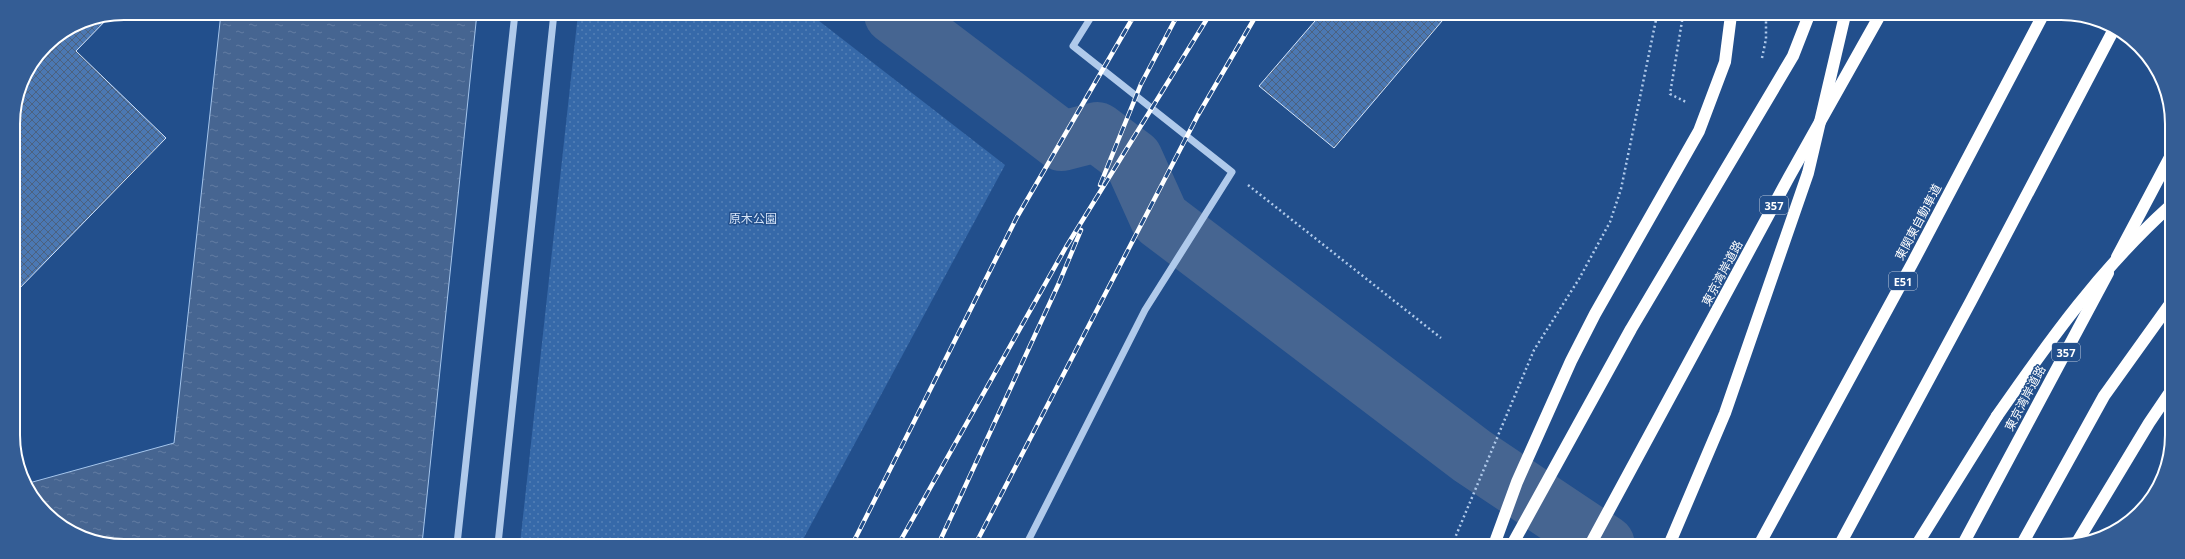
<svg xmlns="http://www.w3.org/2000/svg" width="2185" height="559" viewBox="0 0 2185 559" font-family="'Open Sans','Noto Sans JP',sans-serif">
<defs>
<pattern id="park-dots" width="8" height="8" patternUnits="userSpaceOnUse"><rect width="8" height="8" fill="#3669a9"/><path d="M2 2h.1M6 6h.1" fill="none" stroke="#5480b6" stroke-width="1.8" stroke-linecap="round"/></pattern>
<pattern id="water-ripples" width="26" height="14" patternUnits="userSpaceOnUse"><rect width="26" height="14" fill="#466591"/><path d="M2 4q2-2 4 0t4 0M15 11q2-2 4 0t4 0" fill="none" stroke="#627ca2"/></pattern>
<pattern id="building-cross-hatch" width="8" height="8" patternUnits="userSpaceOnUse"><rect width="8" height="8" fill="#4b78b3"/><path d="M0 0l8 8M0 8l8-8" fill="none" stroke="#4c6280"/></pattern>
</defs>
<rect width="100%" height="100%" fill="#224f8c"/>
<polygon fill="url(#park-dots)" points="578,14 810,14 1005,165 800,545 520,544"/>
<polygon fill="url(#water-ripples)" stroke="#a4c5ec" points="221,13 477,13 422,544 102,544 46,514 29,483 174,443"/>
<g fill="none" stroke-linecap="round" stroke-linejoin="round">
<polyline stroke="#466591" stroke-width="60" points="894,14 1062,141 1097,132 1133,159 1160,219 1472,456 1605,545"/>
</g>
<g fill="url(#building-cross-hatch)" stroke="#d5e4f8">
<polygon points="1321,14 1448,14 1334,148 1259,86"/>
<polygon points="110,16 76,51 166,138 14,294 13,117 22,81 46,45 82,21"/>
</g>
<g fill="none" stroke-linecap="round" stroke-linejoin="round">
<g stroke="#b0caeb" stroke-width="2.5" stroke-dasharray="2 3" stroke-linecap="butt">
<polyline points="1683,15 1670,94 1686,102"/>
<polyline points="1762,58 1766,39 1766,15"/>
<polyline points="1248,185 1441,338"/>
<polyline points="1452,545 1534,350 1579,279 1610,222 1621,189 1657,15"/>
</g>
<g stroke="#b0caeb" stroke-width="7">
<polyline points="457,544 515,13"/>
<polyline points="498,544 554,13"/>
<polyline points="1026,545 1145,310 1232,172 1073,46 1093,14"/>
</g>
<g stroke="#fff" stroke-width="12">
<polyline points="2117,257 2170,157"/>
<polyline points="2076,544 2149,423 2170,392"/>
<polyline points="1494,545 1517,482 1571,361 1595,314 1699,131 1725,62 1731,15"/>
<polyline points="1512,545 1631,329 1793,56 1809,15"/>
<polyline points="1590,545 1789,177 1880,15"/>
<polyline points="1759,545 1913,262 2043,15"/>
<polyline points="1839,546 1971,301 2113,31"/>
<polyline points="1916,546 1997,416"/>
<polyline points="1962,546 2108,273"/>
<polyline points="2021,546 2104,396 2170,304"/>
</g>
<defs>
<g id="rail">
<polyline points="1100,185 1141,84 1178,14"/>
<polyline points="852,545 1017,217 1135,14"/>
<polyline points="898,545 1066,247 1210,14"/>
<polyline points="938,545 1059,283 1081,230"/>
<polyline points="975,545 1198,115 1257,14"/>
</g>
</defs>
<use href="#rail" stroke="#fff" stroke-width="4.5"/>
<use href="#rail" stroke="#224f8c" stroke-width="3" stroke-dasharray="9" stroke-linecap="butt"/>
<g stroke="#fff" stroke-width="12">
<path d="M1997,416C2049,341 2102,267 2170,206"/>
<polyline points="1669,545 1725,413 1808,173 1845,15"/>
</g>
</g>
<g text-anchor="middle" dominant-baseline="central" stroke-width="3" stroke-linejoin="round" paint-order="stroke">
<g fill="#224f8c" stroke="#bdcadc" stroke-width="1">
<rect x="1760" y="196" width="28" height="18" rx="3"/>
<rect x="1889" y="272" width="28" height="18" rx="3"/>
<rect x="2052" y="343" width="28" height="18" rx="3"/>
</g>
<g font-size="11" font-weight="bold" fill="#fff">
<text x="1774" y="205">357</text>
<text x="1903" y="281">E51</text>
<text x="2066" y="352">357</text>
</g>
<g font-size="12" fill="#d5e4f8" stroke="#224f8c">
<text x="753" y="218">原木公園</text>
</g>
<g font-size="12" fill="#fff" stroke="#224f8c">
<text transform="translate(1918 222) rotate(-62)">東関東自動車道</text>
<text transform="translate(1722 273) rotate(-62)">東京湾岸道路</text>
<text transform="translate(2025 398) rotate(-62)">東京湾岸道路</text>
</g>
</g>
<path d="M0 0H2185V559H0ZM124 20H2061A104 104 0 0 1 2165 124V435A104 104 0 0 1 2061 539H124A104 104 0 0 1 20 435V124A104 104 0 0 1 124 20Z" fill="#345d95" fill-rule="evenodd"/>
<path fill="none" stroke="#fff" stroke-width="2" d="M124 20H2061A104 104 0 0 1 2165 124V435A104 104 0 0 1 2061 539H124A104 104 0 0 1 20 435V124A104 104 0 0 1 124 20Z"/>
</svg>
